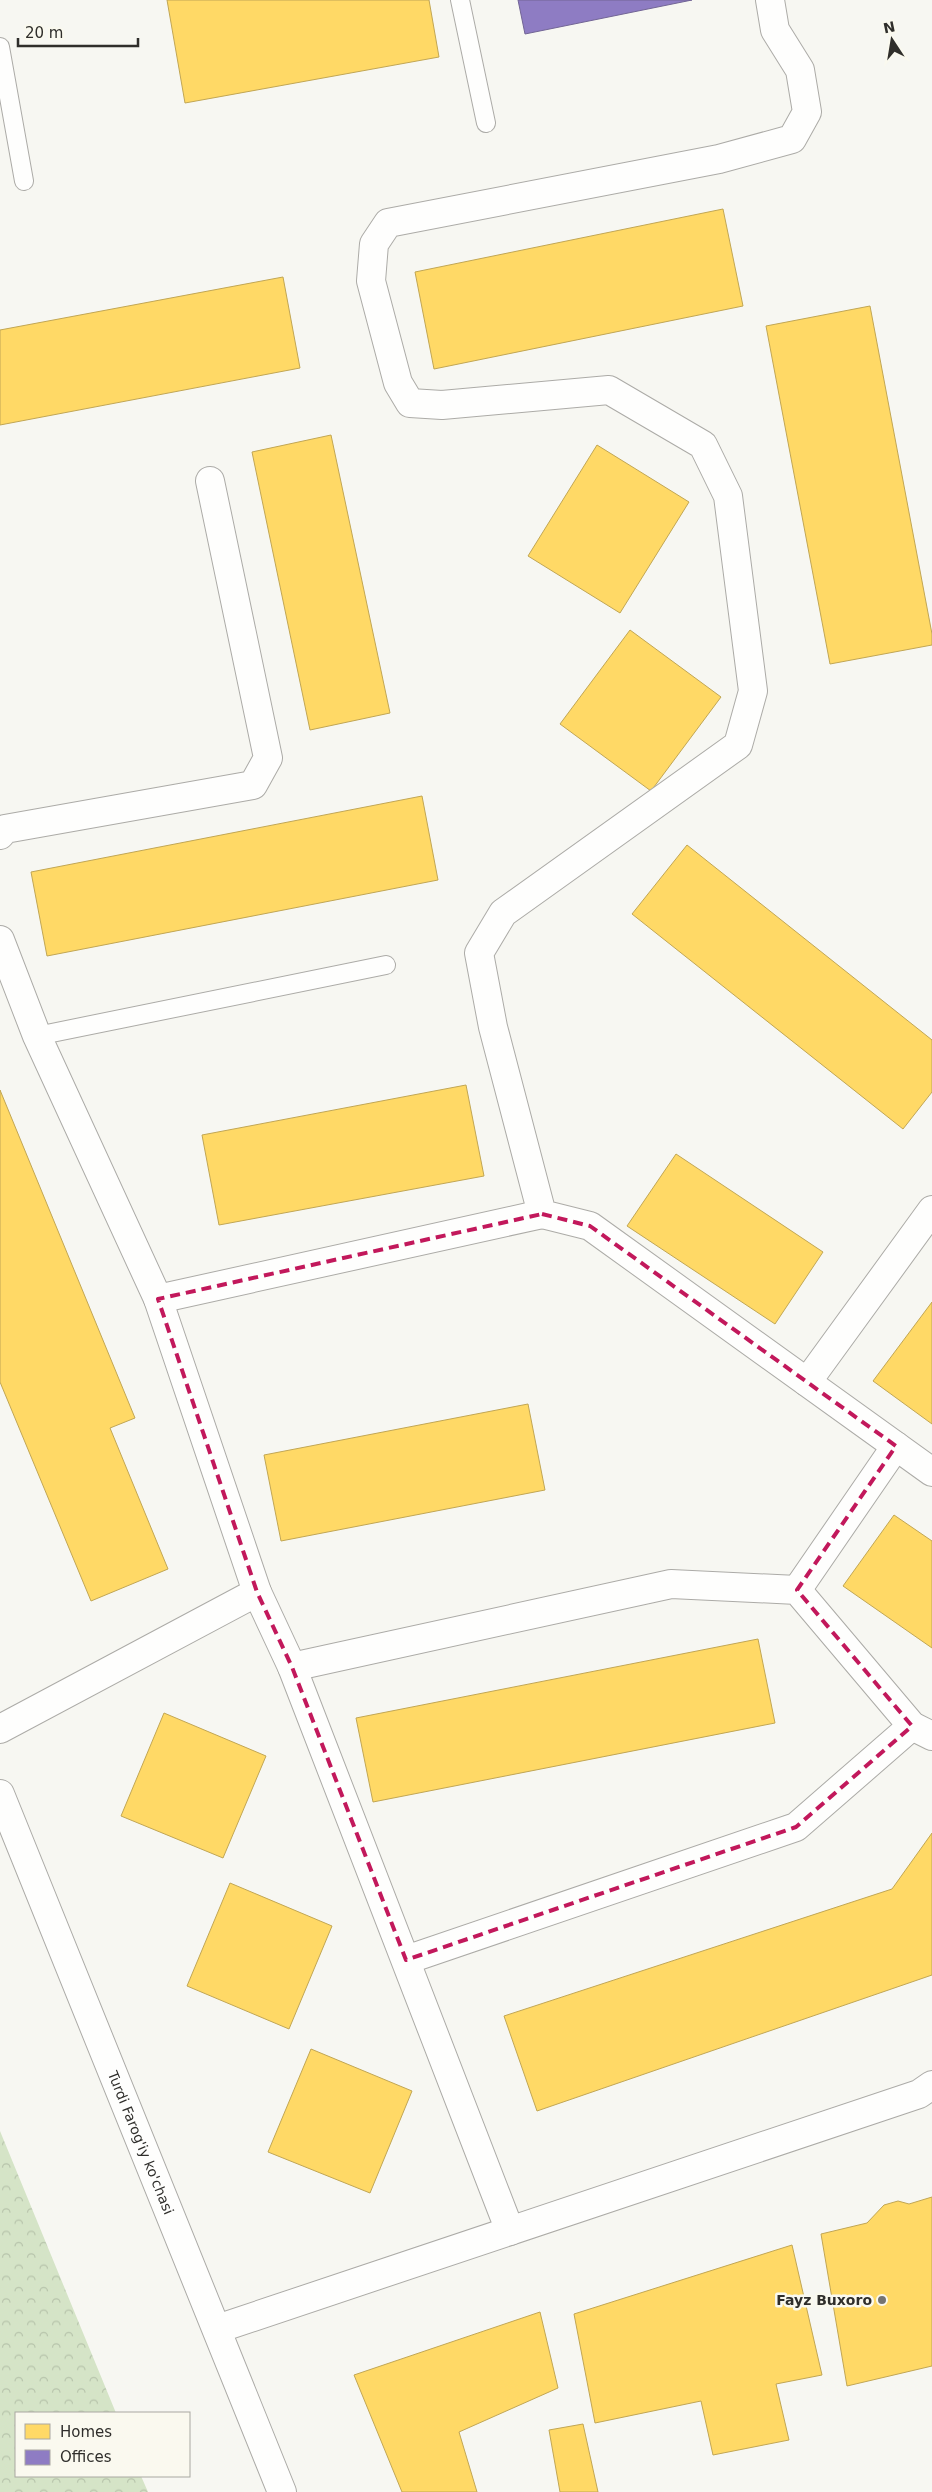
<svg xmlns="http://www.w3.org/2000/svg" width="932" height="2492" viewBox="0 0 932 2492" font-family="'DejaVu Sans',sans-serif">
<defs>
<pattern id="park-crowns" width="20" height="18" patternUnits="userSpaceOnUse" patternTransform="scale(1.25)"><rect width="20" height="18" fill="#d5e4c7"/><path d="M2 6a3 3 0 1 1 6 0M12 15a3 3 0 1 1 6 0" fill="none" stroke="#b7c4ab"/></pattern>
</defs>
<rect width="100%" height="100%" fill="#f7f7f2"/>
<polygon fill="url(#park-crowns)" points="0,2131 116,2413 16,2413 16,2476 141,2476 148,2492 0,2492"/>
<g fill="#ffd966" stroke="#c1a654">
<polygon points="167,0 429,0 439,57 185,103"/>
<polygon points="723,209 743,306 434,369 415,272"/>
<polygon points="283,277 300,368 0,425 0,330"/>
<polygon points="870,306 932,634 932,645 830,664 766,326"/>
<polygon points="331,435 390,713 310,730 252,452"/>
<polygon points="597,445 689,502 620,613 528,556"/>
<polygon points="630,630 721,697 651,791 560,724"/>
<polygon points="422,796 438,880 47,956 31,872"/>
<polygon points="687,845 932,1040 932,1092 903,1129 632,914"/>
<polygon points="466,1085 484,1176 219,1225 202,1135"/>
<polygon points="0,1090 135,1418 110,1428 168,1569 91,1601 0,1382"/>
<polygon points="676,1154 823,1252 775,1324 627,1226"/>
<polygon points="932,1302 932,1424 873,1381"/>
<polygon points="528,1404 545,1490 281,1541 264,1455"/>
<polygon points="894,1515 932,1541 932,1648 843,1586"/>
<polygon points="758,1639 775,1723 373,1802 356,1718"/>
<polygon points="164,1713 266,1756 223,1858 121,1816"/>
<polygon points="932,1833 932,1975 537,2111 504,2016 892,1889"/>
<polygon points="230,1883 332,1926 289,2029 187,1986"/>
<polygon points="311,2049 412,2091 370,2193 268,2152"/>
<polygon points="932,2197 932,2366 847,2386 821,2234 867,2223 884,2205 898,2201 909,2204"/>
<polygon points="792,2245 822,2375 776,2384 789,2440 713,2455 701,2401 595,2423 574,2314"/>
<polygon points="540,2312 558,2388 459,2432 477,2492 402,2492 354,2375"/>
<polygon points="583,2424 598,2492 560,2492 549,2430"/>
</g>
<polygon fill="#8e7cc3" stroke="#726595" points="518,0 692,0 525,34"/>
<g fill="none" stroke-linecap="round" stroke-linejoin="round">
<defs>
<g id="lane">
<polyline points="460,0 486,123"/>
<polyline points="0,47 24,181"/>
<polyline points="37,1036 386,965"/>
</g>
<g id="street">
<polyline points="770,0 775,30 800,70 807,112 792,139 719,159 388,223 374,244 371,281 398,383 410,403 442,405 609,390 703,445 728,496 753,691 738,745 503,913 479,953 493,1027 542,1214 590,1226 932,1472"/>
<polyline points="0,835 5,829 253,785 268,758 210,481"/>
<polyline points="0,940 37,1036 158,1299 257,1592"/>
<polyline points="158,1299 542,1214"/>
<polyline points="807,1382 932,1210"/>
<polyline points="797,1590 896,1446"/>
<polyline points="292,1667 671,1584 797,1590 912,1726 932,1736"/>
<polyline points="0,1729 257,1592 292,1667 510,2231"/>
<polyline points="406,1960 796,1827 912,1726"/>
<polyline points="217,2329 919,2094 932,2085"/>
</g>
<g id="secondary">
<path id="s1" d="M0,1794L282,2492"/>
</g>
</defs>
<use href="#lane" stroke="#acaba7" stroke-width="20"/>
<use href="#street" stroke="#acaba7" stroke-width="30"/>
<use href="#secondary" stroke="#acaba7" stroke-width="30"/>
<use href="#lane" stroke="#fefefd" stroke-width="18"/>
<use href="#street" stroke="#fefefd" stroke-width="28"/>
<use href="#secondary" stroke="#fefefd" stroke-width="28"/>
</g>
<path fill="none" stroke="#c2185b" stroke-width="4" stroke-dasharray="10 6" stroke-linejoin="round" d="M542,1214L590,1226L896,1446L797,1590L912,1726L796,1827L406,1960L292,1667L257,1592L158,1299Z"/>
<circle fill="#757471" stroke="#faf9ef" stroke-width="2" cx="882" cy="2300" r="5"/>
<g text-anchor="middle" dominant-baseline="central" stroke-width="5" stroke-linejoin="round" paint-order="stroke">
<g font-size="14" fill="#2f2e2b" stroke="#faf9ef">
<text stroke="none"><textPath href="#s1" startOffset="376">Turdi Farog'iy ko'chasi</textPath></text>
</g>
<g font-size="14" font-weight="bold" fill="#2f2e2b" stroke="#faf9ef" text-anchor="end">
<text x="872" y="2300">Fayz Buxoro</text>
</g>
</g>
<rect x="15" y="2412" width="175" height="65" fill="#faf9ef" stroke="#a9a8a1"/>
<rect x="25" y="2424" width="25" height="15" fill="#ffd966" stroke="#a9a8a1"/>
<text x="60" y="2437" font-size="15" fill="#2f2e2b">Homes</text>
<rect x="25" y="2450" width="25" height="15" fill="#8e7cc3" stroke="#a9a8a1"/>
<text x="60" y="2462" font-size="15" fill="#2f2e2b">Offices</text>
<g transform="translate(892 40) rotate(348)" stroke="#faf9ef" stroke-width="4" paint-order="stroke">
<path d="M0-4L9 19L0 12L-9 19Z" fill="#2f2e2b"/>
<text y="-8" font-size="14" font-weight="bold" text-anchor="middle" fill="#2f2e2b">N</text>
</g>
<path d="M18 38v8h120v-8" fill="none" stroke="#2f2e2b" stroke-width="2.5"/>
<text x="25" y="38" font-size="15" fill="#2f2e2b" stroke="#faf9ef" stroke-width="4" paint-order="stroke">20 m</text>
</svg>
